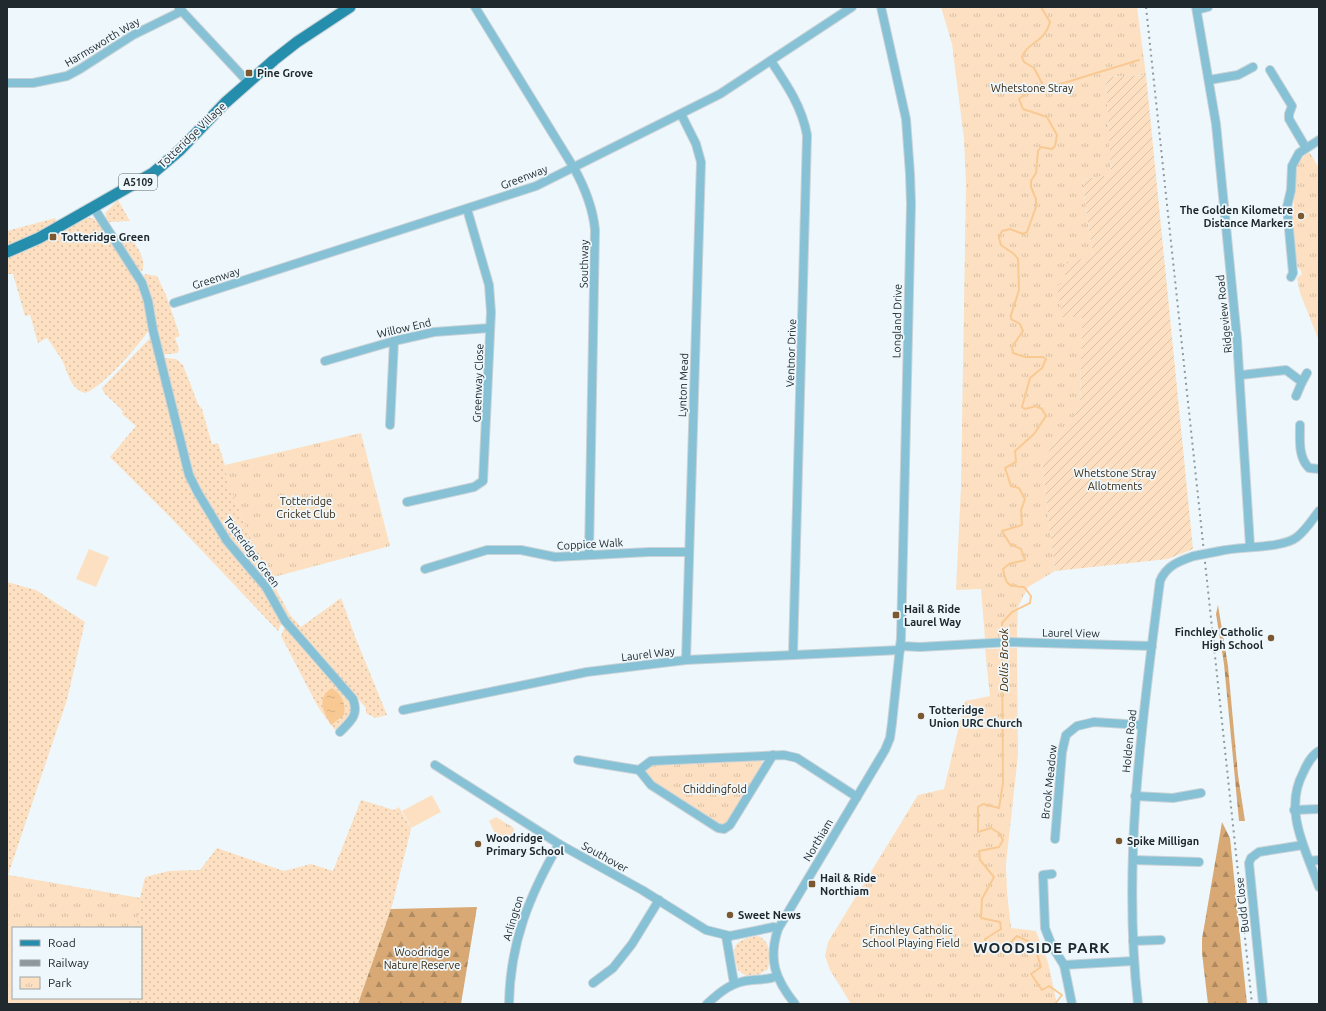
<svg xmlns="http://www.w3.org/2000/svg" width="1326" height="1011" viewBox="0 0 1326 1011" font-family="Ubuntu,sans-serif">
<defs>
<pattern id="grass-dots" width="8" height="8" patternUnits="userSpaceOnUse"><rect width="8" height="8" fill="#fce0c1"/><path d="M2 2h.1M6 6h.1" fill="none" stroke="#d8c0a6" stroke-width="1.8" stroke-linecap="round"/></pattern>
<pattern id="forest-firs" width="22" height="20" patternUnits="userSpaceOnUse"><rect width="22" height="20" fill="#d8a975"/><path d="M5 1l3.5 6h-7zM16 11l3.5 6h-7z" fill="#af8a60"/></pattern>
<pattern id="park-tufts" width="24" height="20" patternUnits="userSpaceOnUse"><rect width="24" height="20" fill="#fce0c1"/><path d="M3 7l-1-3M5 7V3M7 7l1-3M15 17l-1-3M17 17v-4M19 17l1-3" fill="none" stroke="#d8c0a6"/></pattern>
<pattern id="garden-furrows" width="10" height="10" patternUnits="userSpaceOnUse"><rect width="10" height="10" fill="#fce0c1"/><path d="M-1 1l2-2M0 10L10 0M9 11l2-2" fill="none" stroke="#d8c0a6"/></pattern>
<pattern id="water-ripples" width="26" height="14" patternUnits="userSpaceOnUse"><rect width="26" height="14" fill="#f9c993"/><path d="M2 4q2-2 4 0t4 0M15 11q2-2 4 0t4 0" fill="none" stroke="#d5ad7f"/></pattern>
</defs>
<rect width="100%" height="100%" fill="#eef8fc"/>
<g fill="url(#grass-dots)" fill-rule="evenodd">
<polygon points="118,200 130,221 108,222 105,213"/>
<polygon points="55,218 57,223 52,226 7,248 7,231"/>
<path d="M86,218H93C107,230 138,278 144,296C147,307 148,319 149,330C139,345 102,388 85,393C70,389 68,372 62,360C57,352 52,345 47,338L38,343L30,315L25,316L13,274H7V257L32,247Z"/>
<path d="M122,234C133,235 148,261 142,271L138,270L118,238Z"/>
<polygon points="145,274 157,276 166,295 180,336 175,338 179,349 178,353 161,355 143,278"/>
<polygon points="151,337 191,491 217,531 252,573 283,620 278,631 169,516 110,457 136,426 122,414 123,411 104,393 102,388"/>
<polygon points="164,358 176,359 183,365 198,404 202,409 212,444 218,443 225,465 228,482 251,539 263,559 270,578 290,615 301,627 341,598 356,639 387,715 375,718 366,713 366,708 288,619 264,578 230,540 193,480"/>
<path d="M7,582L36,590L85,622L67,700L8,875L140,898L145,877L169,871L200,870L217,848L284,871L311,864L333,871L361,800L394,810L399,807L411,829L392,906L358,1004H7ZM13,928H141V998H13Z"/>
<polygon points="285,626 337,682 350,702 351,715 335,730 318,707 281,636"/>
<path d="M757,936C771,939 770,957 768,969L760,974L746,976L738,970C731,948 732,940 757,936Z"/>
</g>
<g fill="url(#forest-firs)">
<polygon points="1218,605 1228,666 1238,775 1245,821 1239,821 1224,664 1216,614"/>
<polygon points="1222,822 1230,838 1247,1004 1208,1004 1202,953 1202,939"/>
<polygon points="477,907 461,1004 358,1004 391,909"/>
</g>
<g fill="url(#park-tufts)">
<polygon points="941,7 1137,7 1146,75 1106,77 1111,175 1082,179 1093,258 1082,316 1080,407 1042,461 1055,571 1028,587 1018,607 1017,638 985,639 981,589 956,590 961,486 966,184 964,139 952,44"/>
<path d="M1310,153L1319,168V341L1300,293L1297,278L1302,274L1300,269L1296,266L1291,207H1294C1294,191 1290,158 1310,153Z"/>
<polygon points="361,433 390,546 270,578 263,559 251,539 228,482 225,465"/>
<polygon points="1017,648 1018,755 1006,864 1007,892 1011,928 1036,931 1048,962 1057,1004 851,1004 830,970 825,956 828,942 918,795 944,789 965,701 990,696 985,649"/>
<polygon points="760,758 762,760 762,766 728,822 724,825 719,825 655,786 643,772 647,766 653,763"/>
<polygon points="496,817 514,828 514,833 500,844 489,821"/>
<polygon points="7,875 140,899 137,928 13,928 13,998 129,998 128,1004 7,1004"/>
</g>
<polygon fill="url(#garden-furrows)" points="1146,75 1193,549 1168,559 1055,571 1042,461 1080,407 1082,316 1063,318 1057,286 1064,282 1067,262 1093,257 1082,179 1111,175 1106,77"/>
<g fill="#fce0c1">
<polygon points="89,549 109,557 96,587 76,579"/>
<polygon points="432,795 441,812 411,828 402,811"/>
</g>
<path fill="url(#water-ripples)" d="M332,688C342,694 346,704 344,715L331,725C323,712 316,698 332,688Z"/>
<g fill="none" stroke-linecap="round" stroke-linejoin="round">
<g stroke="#f9c993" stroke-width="2">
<polyline points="1057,85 1139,60"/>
<path d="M1002,640V623L1012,612L1030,603L1031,596L1024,587C1007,586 1006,585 1003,569L1009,564L1025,560L1021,549L1010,544L1002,531L1022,525L1021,510L1025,499L1019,488L1011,486L1005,468L1016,462L1015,451L1034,434L1046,416L1042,409L1036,406L1025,409L1022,407L1030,378L1042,368L1046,359L1043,357H1025L1013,353L1012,347L1023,331L1020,324L1011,319V315L1019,290L1018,259L1014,254L1001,245L999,238L1002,231L1010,229L1023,234L1027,232L1036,207V199L1031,187V181L1036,173L1038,151L1041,147L1052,149L1055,146L1057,135L1047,117L1023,109L1019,99L1031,90L1039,91L1045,89L1034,68L1024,62L1022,57C1028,41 1044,44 1050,22L1041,7"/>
<path d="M1002,644L1003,783L999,808L983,804L978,807V832L991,828L999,833L1003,840L999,847L979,851L980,860L994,877L982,899L981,918L1000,922L1001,929L985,939C990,960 1008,946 1017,936L1034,944L1041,967L1031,974L1042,990L1049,986L1062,995L1055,1004"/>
</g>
<defs>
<g id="minor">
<path d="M475,7L574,168C585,188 593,208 595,230L589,554"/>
<polyline points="1196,7 1216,124 1237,339 1250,546"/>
<polyline points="179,8 248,82"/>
<polyline points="1197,10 1208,7"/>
<path d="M771,61C787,85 802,107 807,135L793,654"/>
<polyline points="1270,70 1292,106 1289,114 1289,119 1306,148"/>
<polyline points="1209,80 1238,75 1253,67"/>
<polyline points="7,83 33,83 67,76 80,69 133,35 182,11"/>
<polyline points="681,114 696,144 701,162 686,660"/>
<path d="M94,208L142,283L148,301L153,330L189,475L198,493L227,541L266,587L285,621L353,699C359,715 351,721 340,732"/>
<polyline points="1291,277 1293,273 1287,207 1291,190 1292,166 1299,153 1319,140"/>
<polyline points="174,303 536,186 720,94 852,7"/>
<polyline points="325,361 394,341 434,332 490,328"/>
<polyline points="1241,375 1286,370 1302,382 1296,396"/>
<polyline points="1302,382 1307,373"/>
<polyline points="390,425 394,341"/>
<path d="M1300,425C1300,440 1298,457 1309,468L1319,469"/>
<polyline points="407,502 474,487 483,481 491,312 489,285 467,209"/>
<path d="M1220,551C1240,546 1282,549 1297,537C1306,530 1312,520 1319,511"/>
<polyline points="425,569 487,550 521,550 555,557 649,552 689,552"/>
<polyline points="900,646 920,647 1010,642 1152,646"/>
<polyline points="403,710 587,672 686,660 900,650"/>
<path d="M1319,751C1311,756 1307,764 1303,773C1283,811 1306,850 1319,887"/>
<polyline points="578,760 639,770 651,761 784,755 797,758 857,797"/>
<polyline points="435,765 559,844 642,890 706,930 730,936 774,927 778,929"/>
<polyline points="639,770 651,785 718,828 724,829 730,825 773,755"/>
<polyline points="1135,796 1173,798 1201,793"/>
<polyline points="1294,810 1319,809"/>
<polyline points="1055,839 1062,752 1066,735 1077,726 1094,722 1141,725"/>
<polyline points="1133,860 1199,862"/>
<polyline points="1310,861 1319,860"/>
<polyline points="1052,874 1043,875 1045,928 1052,946 1064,965 1133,961"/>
<polyline points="726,936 734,983"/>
<polyline points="1133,941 1161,940"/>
<polyline points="1064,965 1072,1004"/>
<polyline points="593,983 613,968 632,944 659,900"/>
<path d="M509,1004C510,943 529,896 559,844"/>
<path d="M707,1004C721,991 733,981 753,980C761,979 769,980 777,976"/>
<path d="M795,1004C775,979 768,960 778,929L885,750L890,738L892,723L901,638L911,204L910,174L906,119L881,7"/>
<path d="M1138,1004C1122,863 1142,721 1160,581C1166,566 1179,561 1194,556"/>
<polyline points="1263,1004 1249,863 1251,858 1259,852 1303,845"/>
</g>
<polyline id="major" points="7,252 39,238 153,173 180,150 225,103 274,60 297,42 350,7"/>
</defs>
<use href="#minor" stroke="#c9d3d7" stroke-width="10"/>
<use href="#major" stroke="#c9d3d7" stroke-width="13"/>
<use href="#minor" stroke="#86c1d5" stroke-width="8"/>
<use href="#major" stroke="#258eac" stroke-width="11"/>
<polyline stroke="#8f999d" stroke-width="2" stroke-dasharray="2 4" stroke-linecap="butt" points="1146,7 1252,1004"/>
<defs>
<polyline id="minor-bridge" points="1194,556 1220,551"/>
</defs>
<use href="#minor-bridge" stroke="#c9d3d7" stroke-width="10" stroke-linecap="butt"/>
<use href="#minor-bridge" stroke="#86c1d5" stroke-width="8"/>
</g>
<g fill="#7b5830" stroke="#eef8fc" stroke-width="1.5">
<rect x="245" y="69" width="8" height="8" rx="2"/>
<circle cx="1301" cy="216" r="4"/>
<rect x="49" y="233" width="8" height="8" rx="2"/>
<rect x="892" y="611" width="8" height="8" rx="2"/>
<circle cx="1271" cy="638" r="4"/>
<circle cx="921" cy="716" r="4"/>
<circle cx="1119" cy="841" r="4"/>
<circle cx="478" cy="844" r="4"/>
<rect x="808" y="880" width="8" height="8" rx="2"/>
<circle cx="730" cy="915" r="4"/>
</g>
<g text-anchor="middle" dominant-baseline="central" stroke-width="3.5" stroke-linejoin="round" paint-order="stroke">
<rect fill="#eef8fc" stroke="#5e686c" stroke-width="1" x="119" y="174" width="38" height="16" rx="3"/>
<g font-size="10" font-weight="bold" fill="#202a2e">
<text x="138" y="182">A5109</text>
</g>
<g font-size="11" fill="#202a2e" stroke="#eef8fc">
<text transform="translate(102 42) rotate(-31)">Harmsworth Way</text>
<text transform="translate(192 135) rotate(-44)">Totteridge Village</text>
<text transform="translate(524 177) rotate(-21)">Greenway</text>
<text transform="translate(584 264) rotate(-89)">Southway</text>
<text transform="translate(216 278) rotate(-18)">Greenway</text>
<text transform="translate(1224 314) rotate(-96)">Ridgeview Road</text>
<text transform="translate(897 321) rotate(-89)">Longland Drive</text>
<text transform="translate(404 328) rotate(-13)">Willow End</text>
<text transform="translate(791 353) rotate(-88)">Ventnor Drive</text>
<text transform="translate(478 383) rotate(-88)">Greenway Close</text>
<text transform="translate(683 385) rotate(-88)">Lynton Mead</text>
<text transform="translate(590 544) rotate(-3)">Coppice Walk</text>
<text transform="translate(252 552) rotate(53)">Totteridge Green</text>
<text transform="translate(1071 633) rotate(1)">Laurel View</text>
<text transform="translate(648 654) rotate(-7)">Laurel Way</text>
<text transform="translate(1129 741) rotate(-84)">Holden Road</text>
<text transform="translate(1049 782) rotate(-84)">Brook Meadow</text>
<text transform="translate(818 840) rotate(-59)">Northiam</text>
<text transform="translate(605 857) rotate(29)">Southover</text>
<text transform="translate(1242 905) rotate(-96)">Budd Close</text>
<text transform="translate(513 918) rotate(-73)">Arlington</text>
</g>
<g font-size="11" font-weight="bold" fill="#202a2e" stroke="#eef8fc" text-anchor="start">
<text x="257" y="73">Pine Grove</text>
<text x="1293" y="210" text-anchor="end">The Golden Kilometre<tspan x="1293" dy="13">Distance Markers</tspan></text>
<text x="61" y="237">Totteridge Green</text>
<text x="904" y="609">Hail &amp; Ride<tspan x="904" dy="13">Laurel Way</tspan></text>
<text x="1263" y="632" text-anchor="end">Finchley Catholic<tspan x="1263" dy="13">High School</tspan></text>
<text x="929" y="710">Totteridge<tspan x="929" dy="13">Union URC Church</tspan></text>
<text x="486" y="838">Woodridge<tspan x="486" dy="13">Primary School</tspan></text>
<text x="1127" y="841">Spike Milligan</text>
<text x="820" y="878">Hail &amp; Ride<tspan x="820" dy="13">Northiam</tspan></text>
<text x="738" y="915">Sweet News</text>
</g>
<g font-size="11" fill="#38250d" stroke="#eef8fc">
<text x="1032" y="88">Whetstone Stray</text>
<text x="1115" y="473">Whetstone Stray<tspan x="1115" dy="13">Allotments</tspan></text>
<text x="306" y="501">Totteridge<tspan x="306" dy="13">Cricket Club</tspan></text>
<text x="715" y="789">Chiddingfold</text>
<text x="911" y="930">Finchley Catholic<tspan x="911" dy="13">School Playing Field</tspan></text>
<text x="422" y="952">Woodridge<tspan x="422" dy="13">Nature Reserve</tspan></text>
</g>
<g font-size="12" font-style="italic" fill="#492a00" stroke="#eef8fc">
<text transform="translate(1003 660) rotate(-90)">Dollis Brook</text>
</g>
<g font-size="15" font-weight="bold" letter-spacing="1" fill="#202a2e" stroke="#eef8fc">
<text x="1042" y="947">WOODSIDE PARK</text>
</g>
</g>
<rect width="1326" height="1011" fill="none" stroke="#202a2e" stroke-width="16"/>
<rect x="12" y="927" width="130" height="72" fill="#eef8fc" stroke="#9ca6aa"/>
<rect x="20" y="940" width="20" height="6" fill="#258eac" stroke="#9ca6aa"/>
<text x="48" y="947" font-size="12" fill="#202a2e">Road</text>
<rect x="20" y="960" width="20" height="6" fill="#8f999d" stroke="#9ca6aa"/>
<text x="48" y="967" font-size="12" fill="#202a2e">Railway</text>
<rect x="20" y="977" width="20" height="12" fill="url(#park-tufts)" stroke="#9ca6aa"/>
<text x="48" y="987" font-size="12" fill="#202a2e">Park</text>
</svg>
